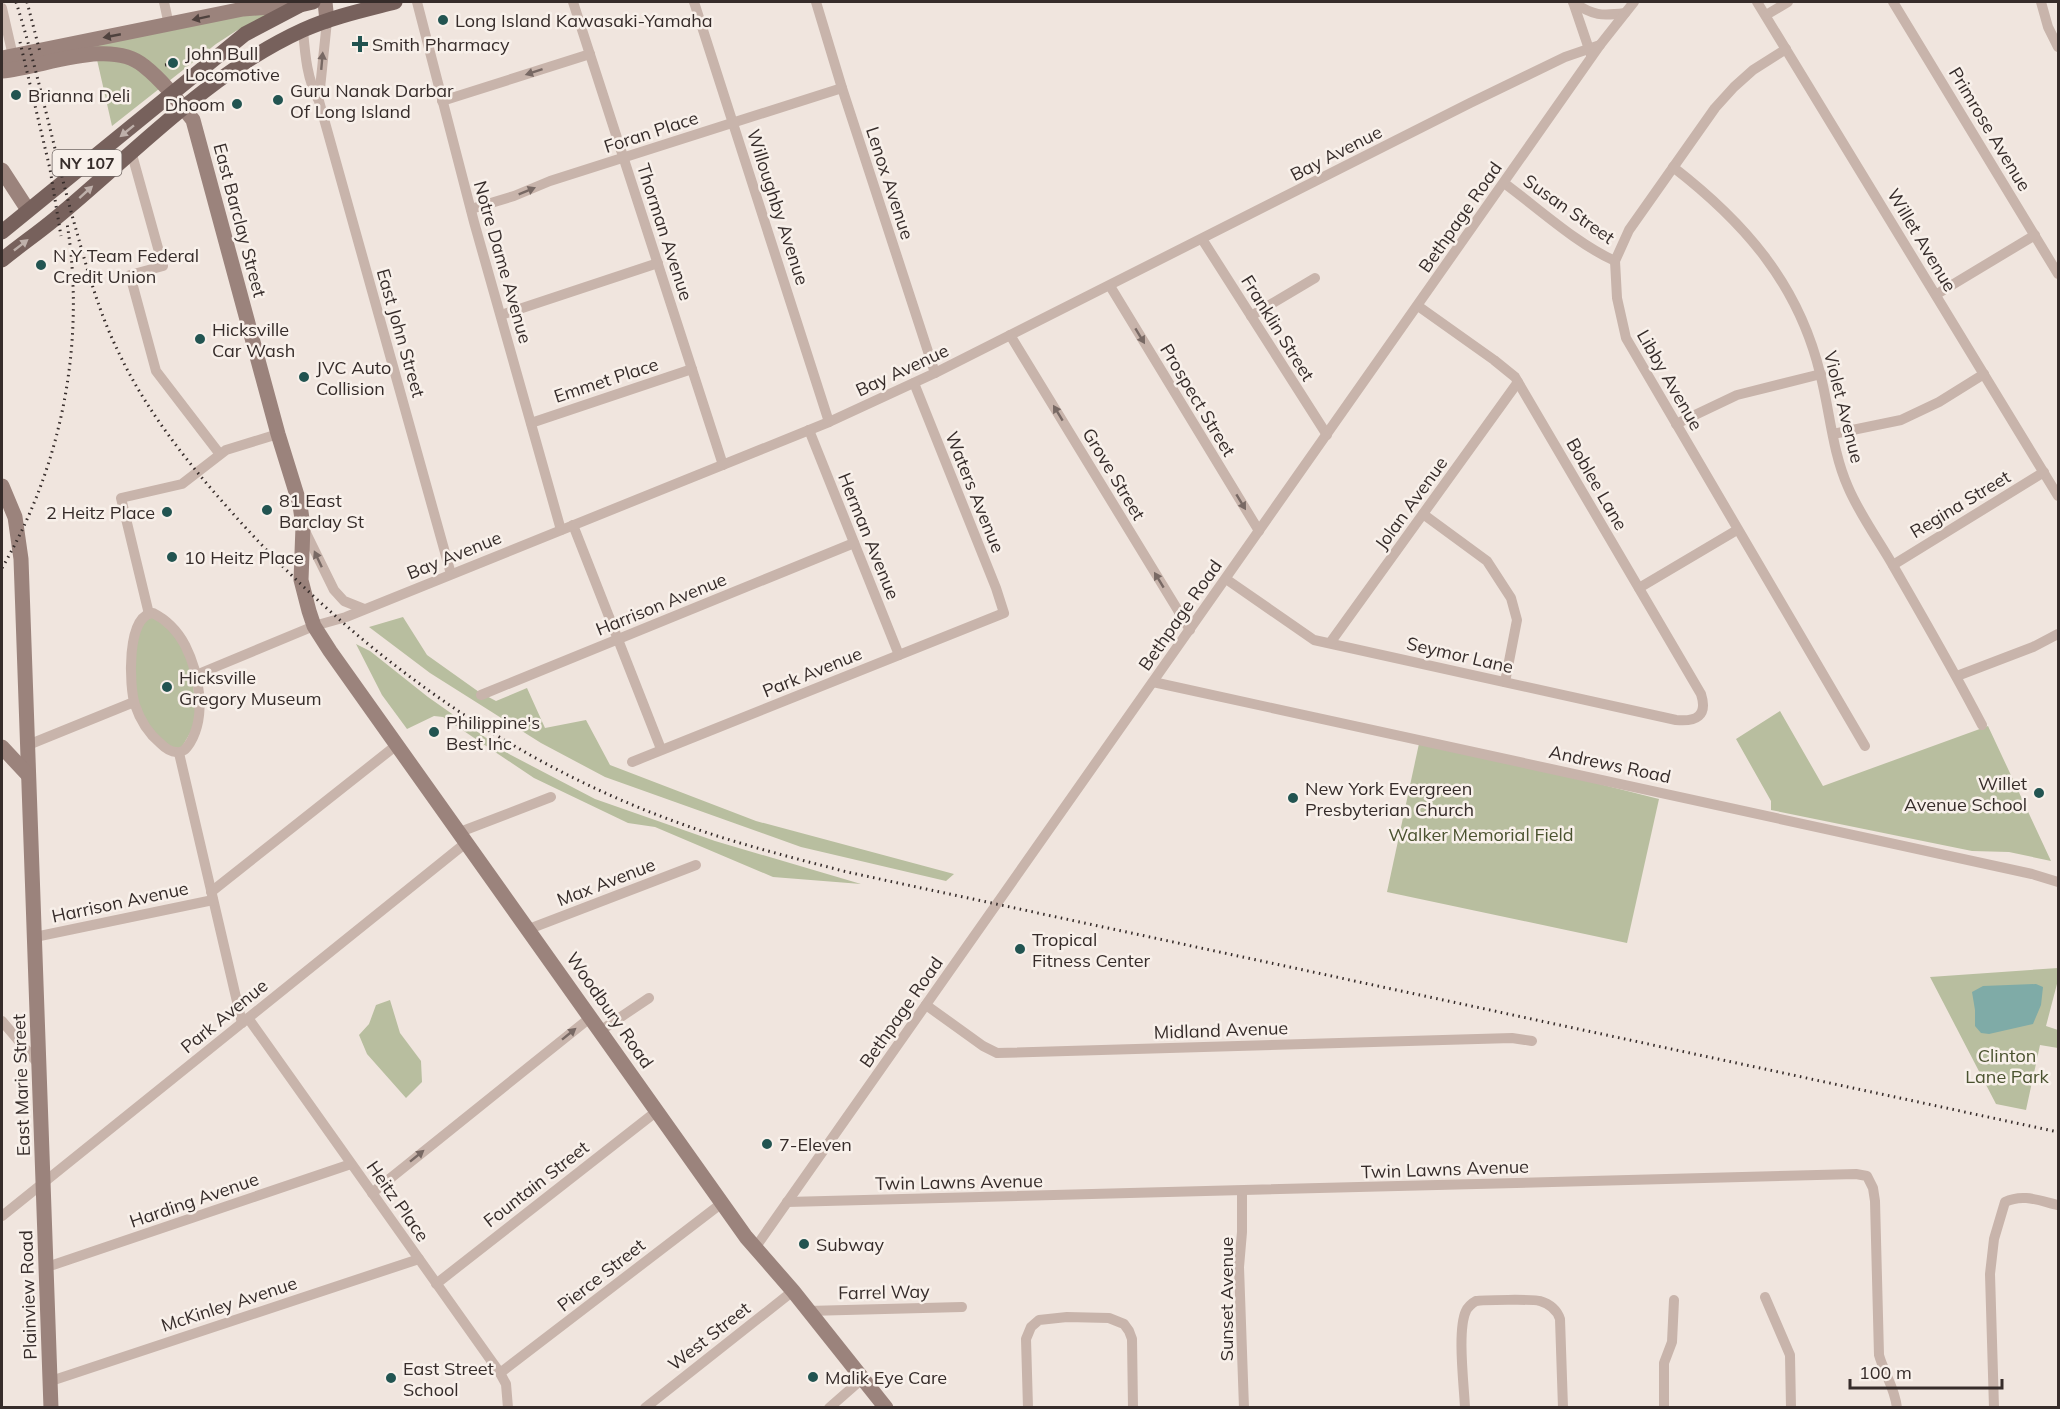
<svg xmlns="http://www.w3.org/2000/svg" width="2060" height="1409" viewBox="0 0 2060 1409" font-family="Mulish,sans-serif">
<rect width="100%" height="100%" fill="#f0e5de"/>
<g fill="#b8be9f">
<polygon points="281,9 236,31 216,44 112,126 93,42"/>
<polygon points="149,615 170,627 192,666 196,723 179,752 153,734 136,702 133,653 144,619"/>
<polygon points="403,617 427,655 479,692 496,701 527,688 545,728 586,720 610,765 756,821 954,874 946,881 801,847 605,777 541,743 430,673 369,627"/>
<polygon points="356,644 370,651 428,697 509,754 595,799 715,841 861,884 773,877 655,827 628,823 534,778 443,717 434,716 407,729 382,695"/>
<polygon points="1780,711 1823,786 1988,726 2051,861 2009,852 1972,851 1771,810 1771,801 1736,739"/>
<polygon points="1420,739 1659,799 1627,943 1387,892"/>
<polygon points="2058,968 2058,980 2046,1026 2058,1030 2058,1048 2040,1045 2026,1110 1996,1104 1930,977"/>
<polygon points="390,1000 400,1033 421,1061 422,1082 406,1098 367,1054 359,1035 369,1024 376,1005"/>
</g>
<polygon fill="#7faba7" points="2036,984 2043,987 2041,1005 2033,1024 1989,1034 1981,1033 1975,1026 1975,1010 1972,992 1983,986"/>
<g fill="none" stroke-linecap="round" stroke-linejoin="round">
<g stroke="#c8b4ab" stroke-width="10">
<polyline points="164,2 169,25"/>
<polyline points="417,2 474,222 561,530"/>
<polyline points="573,2 723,465"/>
<polyline points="694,2 829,422"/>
<polyline points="816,2 842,88 935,373"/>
<polyline points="1573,2 1591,55"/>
<path d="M1573,2C1593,16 1602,16 1625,13"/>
<polyline points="1757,2 2058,496"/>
<polyline points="1893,2 2058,274"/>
<polyline points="2041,2 2048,27 2058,47"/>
<polyline points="2,8 13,56"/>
<polyline points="1766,15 1788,2"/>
<path d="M303,30C305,54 307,80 319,101L451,574"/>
<polyline points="1786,49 1753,70 1734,87 1715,108 1629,230 1615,261 1617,298 1626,338 1865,746"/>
<polyline points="319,98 327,21"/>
<polyline points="442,101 590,54"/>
<polyline points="131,151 163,266 130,275 156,371 219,453"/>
<path d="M1673,167C1744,222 1798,283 1820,373C1830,411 1832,451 1848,487C1859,513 1877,538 1891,562C1922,616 1953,669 1982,725"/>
<path d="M1504,183C1538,208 1577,244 1615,261"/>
<polyline points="471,209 514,196 550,181 842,88"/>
<polyline points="1202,239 1327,435"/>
<polyline points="1110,286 1259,531"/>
<polyline points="1937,294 2035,235"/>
<polyline points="501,315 658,263"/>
<polyline points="1251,316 1315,278"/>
<polyline points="1010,335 1190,630"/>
<polyline points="531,423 692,369"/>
<polyline points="1676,424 1737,395 1821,374"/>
<polyline points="809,430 899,655"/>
<polyline points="1833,434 1901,420 1939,402 1984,374"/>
<polyline points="1423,514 1487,561 1511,598 1517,620 1505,682"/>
<polyline points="573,525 661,749"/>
<polyline points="304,529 334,590 344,601 364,609"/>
<polyline points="1893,565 2044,472"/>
<path d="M1226,579L1314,640L1676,720C1696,722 1708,716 1701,694L1515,377L1494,360L1418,306"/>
<polyline points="1639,588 1737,530"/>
<path d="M153,613C167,620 178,632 185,645C199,673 207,715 190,743C186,749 183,753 176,752C170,752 164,747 160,743C148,733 140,720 135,705C129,687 126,615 153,613Z"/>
<polyline points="149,614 121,498 182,484 226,450 278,434"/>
<polyline points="1330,643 1518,382"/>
<polyline points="196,675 314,626 346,617 829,422 935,373 1470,103 1565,57 1600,45"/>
<polyline points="1957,676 2033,647 2058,634"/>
<polyline points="1153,682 2032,874 2058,882"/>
<polyline points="481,695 854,543"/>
<polyline points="28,745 134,702"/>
<polyline points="179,753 242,1023"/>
<polyline points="632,762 1004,613 996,588 914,383"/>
<polyline points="460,832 551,797"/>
<polyline points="211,892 398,744"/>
<polyline points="529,929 696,865"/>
<polyline points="35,937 213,900"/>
<polyline points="926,1005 983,1046 997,1053 1512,1038 1532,1041"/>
<polyline points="248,1018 500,1373 506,1384 508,1408"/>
<polyline points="2,1021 40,1066"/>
<polyline points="600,1031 649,998"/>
<polyline points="1242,1191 1242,1232 1239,1267 1244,1408"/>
<polyline points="372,1193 591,1017"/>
<path d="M787,1202L1856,1174L1867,1176L1873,1188L1875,1201L1879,1355C1884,1373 1895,1388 1897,1408"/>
<polyline points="2,1216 467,842"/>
<polyline points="755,1248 1600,45 1634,2"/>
<polyline points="47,1267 351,1164"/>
<polyline points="436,1284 657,1111"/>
<polyline points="1765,1297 1790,1355 1791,1408"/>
<polyline points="807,1311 962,1307"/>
<polyline points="500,1373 722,1203"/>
<polyline points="51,1381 419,1259"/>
<polyline points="645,1408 793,1291"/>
<polyline points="829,1408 862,1379"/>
<polyline points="1028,1408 1026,1339 1031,1327 1039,1320 1067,1317 1109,1318 1124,1324 1129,1331 1132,1339 1133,1408"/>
<path d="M1465,1408C1464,1385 1457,1330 1466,1311C1467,1308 1472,1303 1476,1301C1481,1300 1535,1299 1540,1301C1550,1304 1557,1310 1560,1319L1563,1408"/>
<polyline points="1664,1408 1664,1363 1672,1342 1674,1300"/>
<path d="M1994,1408L1990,1274L1994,1239L2005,1202C2023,1193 2040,1201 2058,1205"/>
</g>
<g stroke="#9b837c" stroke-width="15">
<polyline points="325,2 327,21"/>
<polyline points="2,58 243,9 300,5"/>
<path d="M2,71C42,68 110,37 144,66C163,81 178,101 193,120L278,434L300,505L303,526L301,580L309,611L314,626L330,651L746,1237L793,1291L886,1408"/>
<polyline points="2,170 28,210"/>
<polyline points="2,486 15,517 21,559 51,1408"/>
<polyline points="2,747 28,775"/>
</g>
<g stroke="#77615c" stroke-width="15">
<polyline points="2,232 245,34 300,5 313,2"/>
<path d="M2,260C19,246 38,233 56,218C136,152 207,74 303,30C332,17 364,10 395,2"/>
</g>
<g stroke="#362c2a" stroke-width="3" stroke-dasharray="1.5 4.5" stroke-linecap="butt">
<path d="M16,2C40,78 55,156 77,233C88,272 99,312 117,349C148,416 196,473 245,527C364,657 512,763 679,823C734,843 790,857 847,872L2058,1132"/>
<polyline points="27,2 40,52"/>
<polyline points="20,42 50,169 61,236"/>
<polyline points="165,65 178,63"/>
<path d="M2,568C62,465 86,342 67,223"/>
</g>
</g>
<defs><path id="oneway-solid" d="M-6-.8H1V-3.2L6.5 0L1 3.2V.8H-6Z" transform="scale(1.5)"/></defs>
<g fill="#4f423e">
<use href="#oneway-solid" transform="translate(201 18) rotate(168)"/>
<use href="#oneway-solid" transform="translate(112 36) rotate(169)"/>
</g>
<g fill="#786964">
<use href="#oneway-solid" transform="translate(322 61) rotate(-85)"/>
<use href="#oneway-solid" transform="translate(534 72) rotate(162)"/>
<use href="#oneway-solid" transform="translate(527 191) rotate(-22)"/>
<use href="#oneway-solid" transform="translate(1140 336) rotate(59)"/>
<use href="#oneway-solid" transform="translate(1058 413) rotate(-121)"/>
<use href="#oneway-solid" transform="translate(1241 502) rotate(59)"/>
<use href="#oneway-solid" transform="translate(318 559) rotate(-115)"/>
<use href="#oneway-solid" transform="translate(1159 580) rotate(-121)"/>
<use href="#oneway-solid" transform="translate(569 1034) rotate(-39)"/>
<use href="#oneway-solid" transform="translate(417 1156) rotate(-39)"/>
</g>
<g fill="#beb0aa">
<use href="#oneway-solid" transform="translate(127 131) rotate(141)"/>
<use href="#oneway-solid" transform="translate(86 192) rotate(-42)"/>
<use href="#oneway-solid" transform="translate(21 245) rotate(-38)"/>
</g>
<g fill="#225451" stroke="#f8f0ea" stroke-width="2">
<circle cx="443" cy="20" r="6"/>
<path d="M357 35h6v6h6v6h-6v6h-6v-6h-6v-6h6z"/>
<circle cx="173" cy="63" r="6"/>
<circle cx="16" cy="95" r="6"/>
<circle cx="278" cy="100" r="6"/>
<circle cx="237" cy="104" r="6"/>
<circle cx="41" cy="265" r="6"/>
<circle cx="200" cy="339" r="6"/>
<circle cx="304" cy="377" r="6"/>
<circle cx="267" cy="510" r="6"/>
<circle cx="167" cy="512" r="6"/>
<circle cx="172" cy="557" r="6"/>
<circle cx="167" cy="687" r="6"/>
<circle cx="434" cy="732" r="6"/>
<circle cx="2039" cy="793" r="6"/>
<circle cx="1293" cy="798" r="6"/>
<circle cx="1020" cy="949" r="6"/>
<circle cx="767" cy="1144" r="6"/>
<circle cx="804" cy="1244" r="6"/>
<circle cx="813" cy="1377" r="6"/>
<circle cx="391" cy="1378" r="6"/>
</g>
<g text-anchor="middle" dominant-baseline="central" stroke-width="5" stroke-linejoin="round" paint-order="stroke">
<rect fill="#f8f0ea" stroke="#706764" stroke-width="1.5" x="52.5" y="150" width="69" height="26" rx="4.5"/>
<g font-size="16" font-weight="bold" fill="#362c2a">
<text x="87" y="163">NY 107</text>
</g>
<g font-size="18" fill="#362c2a" stroke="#f8f0ea" text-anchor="start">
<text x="455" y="20">Long Island Kawasaki-Yamaha</text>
<text x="372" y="44">Smith Pharmacy</text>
<text x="185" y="53">John Bull<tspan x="185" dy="21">Locomotive</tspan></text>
<text x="290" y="90">Guru Nanak Darbar<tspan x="290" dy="21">Of Long Island</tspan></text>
<text x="28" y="95">Brianna Deli</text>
<text x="225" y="104" text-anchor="end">Dhoom</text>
<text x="53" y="255">N Y Team Federal<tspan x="53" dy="21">Credit Union</tspan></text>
<text x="212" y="329">Hicksville<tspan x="212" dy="21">Car Wash</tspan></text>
<text x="316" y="367">JVC Auto<tspan x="316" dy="21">Collision</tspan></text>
<text x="279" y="500">81 East<tspan x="279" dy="21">Barclay St</tspan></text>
<text x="155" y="512" text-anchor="end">2 Heitz Place</text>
<text x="184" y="557">10 Heitz Place</text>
<text x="179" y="677">Hicksville<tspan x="179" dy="21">Gregory Museum</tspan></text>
<text x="446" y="722">Philippine's<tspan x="446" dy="21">Best Inc</tspan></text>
<text x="2027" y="783" text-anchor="end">Willet<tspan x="2027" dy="21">Avenue School</tspan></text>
<text x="1305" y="788">New York Evergreen<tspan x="1305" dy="21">Presbyterian Church</tspan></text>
<text x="1032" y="939">Tropical<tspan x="1032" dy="21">Fitness Center</tspan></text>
<text x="779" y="1144">7-Eleven</text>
<text x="816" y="1244">Subway</text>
<text x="403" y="1368">East Street<tspan x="403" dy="21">School</tspan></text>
<text x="825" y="1377">Malik Eye Care</text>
</g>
<g font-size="18" fill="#362c2a" stroke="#f8f0ea">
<text transform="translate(1990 129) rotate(59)">Primrose Avenue</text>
<text transform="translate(651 132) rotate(-18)">Foran Place</text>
<text transform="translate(1336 153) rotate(-27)">Bay Avenue</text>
<text transform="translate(890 183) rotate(72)">Lenox Avenue</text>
<text transform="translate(778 207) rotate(72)">Willoughby Avenue</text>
<text transform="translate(1569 209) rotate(35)">Susan Street</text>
<text transform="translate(1460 217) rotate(-55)">Bethpage Road</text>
<text transform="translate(240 220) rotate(75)">East Barclay Street</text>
<text transform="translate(665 232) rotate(72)">Thorman Avenue</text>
<text transform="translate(1922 240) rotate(59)">Willet Avenue</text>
<text transform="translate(503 262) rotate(74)">Notre Dame Avenue</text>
<text transform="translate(1278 328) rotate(58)">Franklin Street</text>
<text transform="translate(401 333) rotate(74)">East John Street</text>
<text transform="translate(902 370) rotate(-25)">Bay Avenue</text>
<text transform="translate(606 380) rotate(-18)">Emmet Place</text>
<text transform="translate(1670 380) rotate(60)">Libby Avenue</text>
<text transform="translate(1198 400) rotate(59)">Prospect Street</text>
<text transform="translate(1844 407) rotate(76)">Violet Avenue</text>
<text transform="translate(1114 474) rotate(59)">Grove Street</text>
<text transform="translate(1597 484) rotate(60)">Boblee Lane</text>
<text transform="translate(975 492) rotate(68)">Waters Avenue</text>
<text transform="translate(1411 503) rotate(-54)">Jolan Avenue</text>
<text transform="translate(1960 504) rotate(-31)">Regina Street</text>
<text transform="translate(869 536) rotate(68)">Herman Avenue</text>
<text transform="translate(454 555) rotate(-22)">Bay Avenue</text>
<text transform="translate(661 604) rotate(-22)">Harrison Avenue</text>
<text transform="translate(1180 615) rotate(-55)">Bethpage Road</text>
<text transform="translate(1460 655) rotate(13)">Seymor Lane</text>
<text transform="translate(812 672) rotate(-22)">Park Avenue</text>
<text transform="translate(1610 764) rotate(12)">Andrews Road</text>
<text transform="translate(606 882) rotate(-21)">Max Avenue</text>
<text transform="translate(120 902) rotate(-12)">Harrison Avenue</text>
<text transform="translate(610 1010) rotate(55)">Woodbury Road</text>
<text transform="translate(901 1012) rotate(-55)">Bethpage Road</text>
<text transform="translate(224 1016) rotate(-39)">Park Avenue</text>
<text transform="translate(1221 1030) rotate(-2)">Midland Avenue</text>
<text transform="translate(21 1085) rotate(-92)">East Marie Street</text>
<text transform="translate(1445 1169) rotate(-2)">Twin Lawns Avenue</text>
<text transform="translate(959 1182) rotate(-1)">Twin Lawns Avenue</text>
<text transform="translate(536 1184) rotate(-38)">Fountain Street</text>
<text transform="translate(194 1200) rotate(-19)">Harding Avenue</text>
<text transform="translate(398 1201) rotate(55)">Heitz Place</text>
<text transform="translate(601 1275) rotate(-38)">Pierce Street</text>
<text transform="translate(884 1292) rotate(-1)">Farrel Way</text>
<text transform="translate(28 1295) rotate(-92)">Plainview Road</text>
<text transform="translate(1226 1299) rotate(-90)">Sunset Avenue</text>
<text transform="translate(229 1304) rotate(-18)">McKinley Avenue</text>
<text transform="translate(709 1336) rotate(-38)">West Street</text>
</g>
<g font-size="18" fill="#4a522f" stroke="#f8f0ea">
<text x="1481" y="834">Walker Memorial Field</text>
<text x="2007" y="1055">Clinton<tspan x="2007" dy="21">Lane Park</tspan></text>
</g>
</g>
<rect width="2060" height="1409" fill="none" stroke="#362c2a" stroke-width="6"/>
<path d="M1850 1379v9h152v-9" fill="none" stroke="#362c2a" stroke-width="3"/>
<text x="1859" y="1379" font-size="18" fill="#362c2a" stroke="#f8f0ea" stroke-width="4.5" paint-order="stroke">100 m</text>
</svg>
